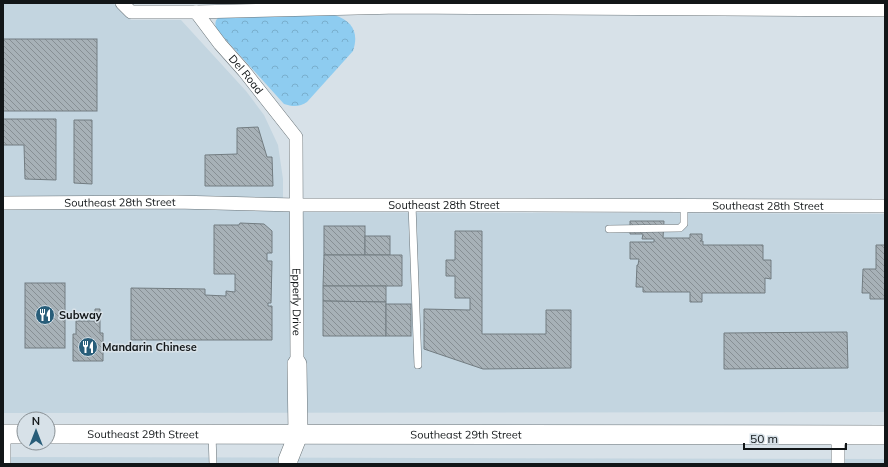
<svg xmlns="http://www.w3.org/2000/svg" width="888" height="467" viewBox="0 0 888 467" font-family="Mulish,sans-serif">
<defs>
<pattern id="forest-crowns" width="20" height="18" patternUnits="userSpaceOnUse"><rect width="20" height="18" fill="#8eccf0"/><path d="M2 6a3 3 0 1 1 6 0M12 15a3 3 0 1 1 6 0" fill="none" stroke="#79aecd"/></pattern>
<pattern id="building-back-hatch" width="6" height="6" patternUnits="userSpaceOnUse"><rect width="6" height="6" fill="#a7b1b7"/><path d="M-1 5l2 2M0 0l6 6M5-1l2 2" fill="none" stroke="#878f94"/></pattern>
</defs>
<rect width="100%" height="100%" fill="#d7e1e8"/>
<g fill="#c3d5e0">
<polygon points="3,3 113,3 131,20 181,20 246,91 264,115 278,145 283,179 283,212 885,214 885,412 3,413"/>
<polygon points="3,457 885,459 885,464 3,464"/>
</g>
<path fill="url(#forest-crowns)" d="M222,15H334C353,21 359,33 353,51L307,102C300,107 293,107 284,104L217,30C214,23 215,19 222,15Z"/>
<g fill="url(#building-back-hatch)" stroke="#727c81">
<rect x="3" y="39" width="94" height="72"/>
<polygon points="3,119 56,119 56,180 25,179 24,145 3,145"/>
<polygon points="74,120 92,120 92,184 74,183"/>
<polygon points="258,127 267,157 272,157 273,186 205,186 205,155 237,154 237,128"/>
<polygon points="630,221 664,221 663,238 690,238 690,234 702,234 702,240 700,241 703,241 703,245 763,245 763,260 771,260 771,279 765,278 765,293 702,293 702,302 690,302 690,292 643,292 643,287 636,287 637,265 638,265 639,259 630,259 630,242 654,242 654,239 642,239 643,234 630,234"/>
<polygon points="240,223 264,224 272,231 272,253 267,253 267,261 272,261 271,303 268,303 268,306 272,306 272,340 131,340 131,288 205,289 205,295 226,296 226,291 235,292 235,274 214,274 214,225 239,225"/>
<rect x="324" y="226" width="41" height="29"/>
<polygon points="455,231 482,231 482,334 546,334 546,310 571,310 571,368 483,369 424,349 424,309 470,310 470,298 455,298 455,276 446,276 446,260 455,260"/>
<rect x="365" y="236" width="25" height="19"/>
<polygon points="876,245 885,245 885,299 870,299 870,293 862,293 863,269 876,269"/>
<polygon points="324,255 402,255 402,286 323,286"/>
<rect x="25" y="283" width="40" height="65"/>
<polygon points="323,286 386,286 386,302 323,301"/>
<polygon points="323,301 386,302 386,336 323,336"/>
<rect x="386" y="304" width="25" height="32"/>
<polygon points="95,309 100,309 100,333 103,333 103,361 73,361 73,334 76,334 76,321 95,321"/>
<polygon points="847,332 848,368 724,369 724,333"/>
</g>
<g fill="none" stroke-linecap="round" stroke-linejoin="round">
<defs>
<g id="lane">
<polyline points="412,205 418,365"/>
<polyline points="609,229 680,228 684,224 684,205"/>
<polyline points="212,434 213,464"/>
</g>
<g id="street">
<polyline points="122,3 131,12 196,12 399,7 885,10"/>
<path id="s1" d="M196,12L220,44L244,71L296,137L297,364"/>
<path id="s2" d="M3,203L175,202L296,205H525L885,206"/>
<polyline points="4,434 4,464"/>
<polyline points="838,435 838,464"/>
</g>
<g id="secondary">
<polyline points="3,434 24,434"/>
<path id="s3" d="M48,434L885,435"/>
<polyline points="288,464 288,460 298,435 297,364"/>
</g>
</defs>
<use href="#lane" stroke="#697378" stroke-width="8"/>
<use href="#street" stroke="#697378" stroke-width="14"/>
<use href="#secondary" stroke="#697378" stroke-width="20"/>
<use href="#lane" stroke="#fff" stroke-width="7"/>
<use href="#street" stroke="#fff" stroke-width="13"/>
<use href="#secondary" stroke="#fff" stroke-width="19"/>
</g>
<defs>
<symbol id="restaurant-disc" viewBox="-11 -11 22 22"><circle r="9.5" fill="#285d79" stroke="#d7e1e8"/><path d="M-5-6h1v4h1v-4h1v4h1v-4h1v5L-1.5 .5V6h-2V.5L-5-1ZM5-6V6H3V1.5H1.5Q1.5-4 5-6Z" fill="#fff"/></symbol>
</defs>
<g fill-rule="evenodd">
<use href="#restaurant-disc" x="34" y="304" width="22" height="22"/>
<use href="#restaurant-disc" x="77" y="336" width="22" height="22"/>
</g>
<g text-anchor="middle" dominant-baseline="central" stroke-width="3" stroke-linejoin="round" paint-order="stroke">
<g font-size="11" fill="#121618" stroke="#d7e1e8">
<text stroke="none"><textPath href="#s1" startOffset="80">Del Road</textPath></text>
<text stroke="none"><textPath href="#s2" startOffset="117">Southeast 28th Street</textPath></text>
<text stroke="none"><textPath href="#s2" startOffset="441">Southeast 28th Street</textPath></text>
<text stroke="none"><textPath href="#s2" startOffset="765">Southeast 28th Street</textPath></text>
<text stroke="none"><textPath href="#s1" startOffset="325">Epperly Drive</textPath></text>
<text stroke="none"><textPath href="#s3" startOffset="95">Southeast 29th Street</textPath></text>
<text stroke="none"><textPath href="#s3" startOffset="418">Southeast 29th Street</textPath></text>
</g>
<g font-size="11" font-weight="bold" fill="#121618" stroke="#d7e1e8" text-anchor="start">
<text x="59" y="315">Subway</text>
<text x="102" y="347">Mandarin Chinese</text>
</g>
</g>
<rect width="888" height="467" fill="none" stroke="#121618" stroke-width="8"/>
<g transform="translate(36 431)"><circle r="19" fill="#d7e1e8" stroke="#889095"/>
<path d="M0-3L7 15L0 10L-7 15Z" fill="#285d79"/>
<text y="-6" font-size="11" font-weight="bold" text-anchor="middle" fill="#121618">N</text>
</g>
<path d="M744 443v6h102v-6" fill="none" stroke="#121618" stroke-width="2"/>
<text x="750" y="443" font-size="12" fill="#121618" stroke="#d7e1e8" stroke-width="3" paint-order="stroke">50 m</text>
</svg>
